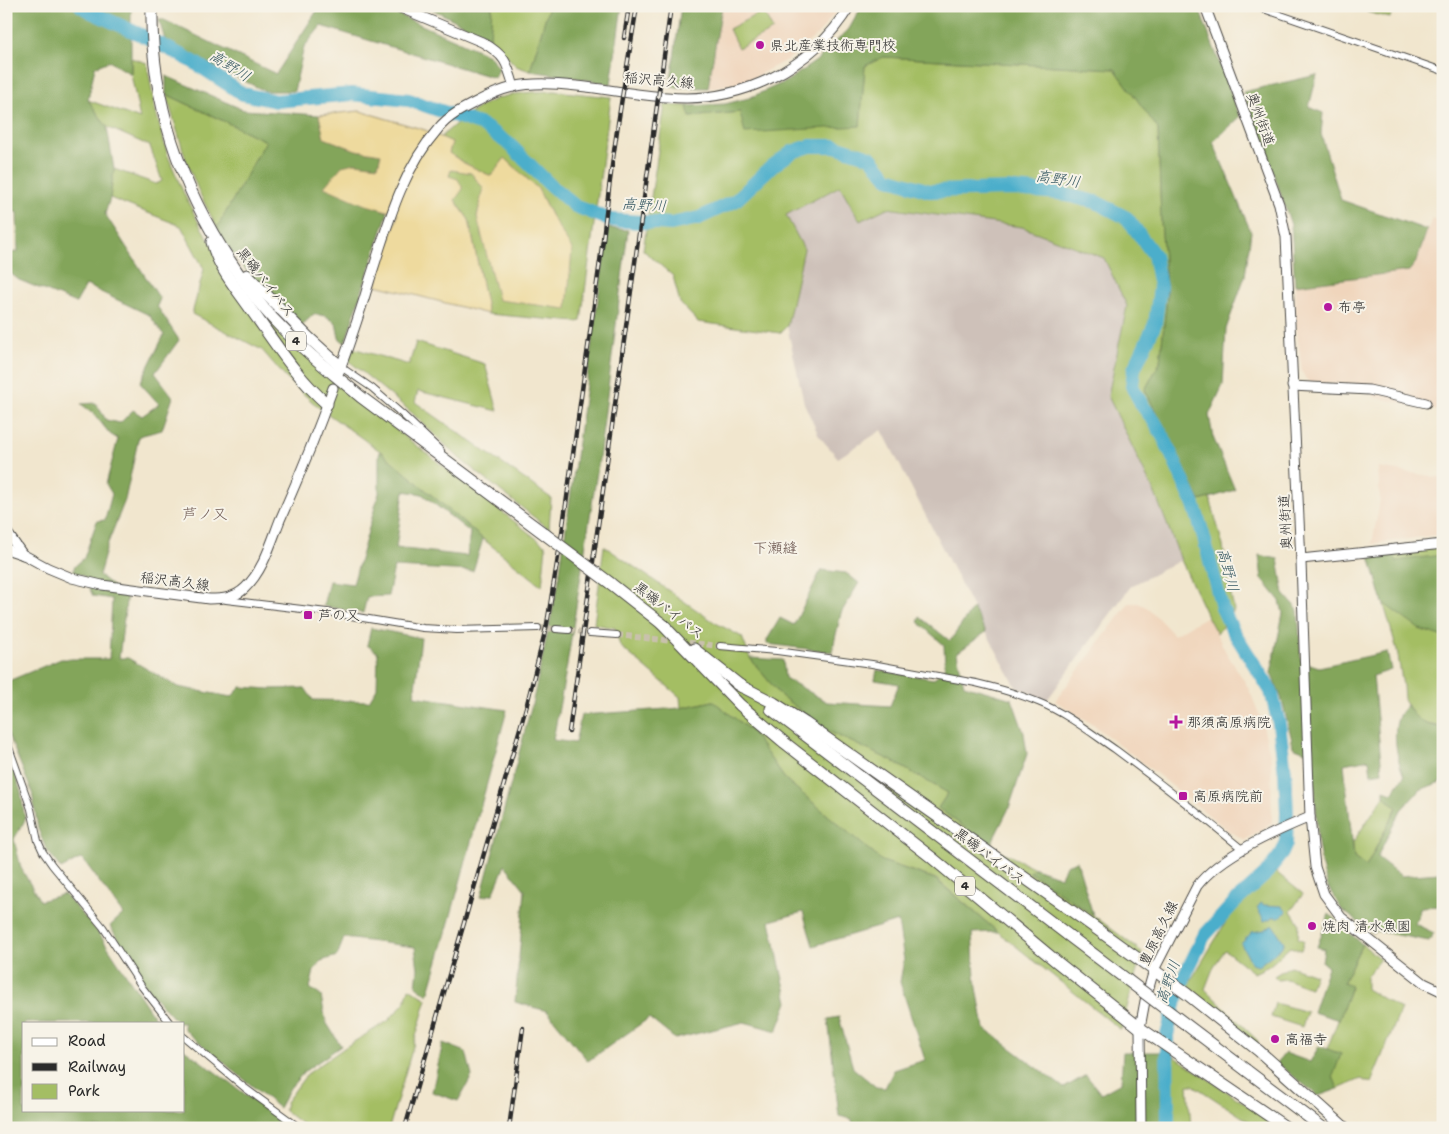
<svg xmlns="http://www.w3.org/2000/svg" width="1449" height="1134" viewBox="0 0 1449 1134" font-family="'Shantell Sans','Klee One',sans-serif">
<rect width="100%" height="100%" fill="#f7f3e8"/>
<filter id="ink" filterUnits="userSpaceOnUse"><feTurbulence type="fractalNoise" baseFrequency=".02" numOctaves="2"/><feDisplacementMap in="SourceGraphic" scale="10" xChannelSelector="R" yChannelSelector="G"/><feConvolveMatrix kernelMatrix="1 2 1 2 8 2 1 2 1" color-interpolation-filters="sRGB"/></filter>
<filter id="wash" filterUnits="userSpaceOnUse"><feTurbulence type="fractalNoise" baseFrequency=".0096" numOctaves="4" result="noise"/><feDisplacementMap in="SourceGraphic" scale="20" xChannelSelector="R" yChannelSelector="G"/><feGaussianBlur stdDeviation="1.12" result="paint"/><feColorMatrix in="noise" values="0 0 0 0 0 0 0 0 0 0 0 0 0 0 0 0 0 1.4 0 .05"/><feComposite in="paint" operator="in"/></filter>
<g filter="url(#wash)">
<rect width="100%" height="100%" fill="#f1e6ce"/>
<g fill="#f0d5bc">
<polygon points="722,6 840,6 820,32 790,58 747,81 708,88"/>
<polygon points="1432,218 1443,222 1443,412 1374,397 1372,385 1311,382 1306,379 1302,372 1296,323 1295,285 1409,271 1416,262"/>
<polygon points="1378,468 1443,478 1443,534 1372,544 1380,501"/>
<polygon points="1129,603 1138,603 1148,608 1174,635 1207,616 1227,654 1248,687 1262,721 1271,760 1272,823 1245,840 1229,831 1133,755 1092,724 1055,701"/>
</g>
<polygon fill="#cec1b9" points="841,186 860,221 887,208 1022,227 1104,258 1127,306 1108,396 1156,496 1181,560 1131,586 1047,700 1016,687 973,608 882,430 838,458 819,436 804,403 787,326 804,249 786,215"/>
<g fill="#a4be64" stroke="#687448">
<polygon points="492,6 549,6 530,71 516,66 490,38"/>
<polygon points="1368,6 1393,6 1390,18 1367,12"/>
<polygon points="763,11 773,30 738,48 729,29"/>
<polygon points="883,57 1115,69 1158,128 1161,221 1167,297 1160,362 1145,390 1200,501 1210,498 1223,546 1229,585 1234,610 1217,634 1207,616 1181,560 1156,496 1108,396 1127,306 1104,258 1022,227 887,208 860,221 840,186 786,215 804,249 787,326 780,333 698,322 680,303 673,276 643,250 665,105 687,106 690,117 740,112 860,126 865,66"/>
<polygon points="131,58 147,63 155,109 168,156 185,196 201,227 233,278 376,414 546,546 542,586 483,539 380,451 318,407 287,379 262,350 192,314 204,269 181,226 110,198 114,169 156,184 162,181 150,146 107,127 88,100 140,119 131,74"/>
<path d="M555,91L611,97L581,321L577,322L488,314L469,220L455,200L449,176L450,170L471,172L483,188L477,217L551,215L538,189L505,158L491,176L464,163L449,153L452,142L441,137C457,122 476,107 496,99C515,92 536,92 555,91Z"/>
<polygon points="166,94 266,141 217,228 199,192 186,160"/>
<polygon points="416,342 485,364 498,411 418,391 415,402 551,498 549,529 460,459 411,412 349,361 353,348 409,365"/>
<polygon points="604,546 714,622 742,637 750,658 780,695 828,731 890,760 948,793 938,808 990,846 1035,868 1030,872 1093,915 1142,952 1121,1030 998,932 936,879 882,861 785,779 751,731 713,701 681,708 680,697 620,646 615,628 594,624"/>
<polygon points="1443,547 1443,727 1426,724 1418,720 1413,714 1404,699 1403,686 1397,650 1370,556"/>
<polygon points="1384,796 1397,807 1366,867 1354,858 1353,842"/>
<polygon points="1276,872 1303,894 1291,911 1299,923 1298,938 1304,941 1301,950 1290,947 1269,966 1254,973 1225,950 1214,966 1205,989 1258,1041 1257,1044 1187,987 1230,915"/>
<polygon points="1362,944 1380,959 1366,977 1366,989 1401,1009 1371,1083 1361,1079 1338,1089 1332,1076 1341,1054 1327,1049 1351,987 1343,983"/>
<polygon points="1290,966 1315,975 1310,988 1286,979 1278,980 1274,976"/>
<polygon points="409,988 427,999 389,1128 307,1128 284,1110 286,1102 307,1074 347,1046 388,1021 405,1002"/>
<polygon points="1275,1003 1307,1012 1302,1027 1271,1017"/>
<polygon points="1163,1052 1174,1056 1281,1128 1259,1128 1193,1085 1188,1085 1191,1128 1164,1128"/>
</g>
<g fill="#83a55a" stroke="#576842" fill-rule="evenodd">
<polygon points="6,6 131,6 131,74 109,61 95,67 88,100 107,127 114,169 110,198 105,214 160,299 157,306 179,340 155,373 173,397 162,430 139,436 125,500 108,543 99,575 121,593 127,594 119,658 128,658 178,687 231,697 241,687 270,689 305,688 313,700 369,701 377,688 378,653 367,645 371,628 421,638 414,696 507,710 450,919 428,995 416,986 418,969 415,947 344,938 337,956 321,961 314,971 310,988 321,996 326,1022 341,1046 305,1071 290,1088 279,1108 189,1034 184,1029 184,1023 178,1023 149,991 110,926 123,914 82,858 61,869 46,849 38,829 32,792 6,729 6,682 61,659 109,659 112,599 93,596 84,576 74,572 74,567 84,558 97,521 105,520 112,494 106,484 118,439 110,434 94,414 81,404 96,403 106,420 120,423 133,410 142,416 159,404 140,383 164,335 149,315 86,285 76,303 19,280 6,270 6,253 18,252 17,212 6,212"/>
<polygon points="320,6 379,6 489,55 499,68 495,78 321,26 304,47 294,91 265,91 166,43 159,20 164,20 276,74"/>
<polygon points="426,6 492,6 490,38"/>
<polygon points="549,6 622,6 611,84 564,76 530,71"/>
<polygon points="681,6 722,6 708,88 670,87"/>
<polygon points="862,6 1198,6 1240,117 1213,142 1251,232 1245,276 1226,329 1223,385 1209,415 1213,437 1235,490 1200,501 1145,390 1160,362 1167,297 1161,221 1158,129 1115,69 883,57 865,66 860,126 745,133 740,112 690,117 687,106 725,104 749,98 787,81 816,61 849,29"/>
<polygon points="1317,75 1309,107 1323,113 1321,134 1341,200 1427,230 1416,262 1409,271 1295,285 1291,225 1276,180 1243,92"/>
<path d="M166,76L244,110L319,115L324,138L356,150L381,154L378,166L355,163L363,203L388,212L345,343L339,338L336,323L326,316L314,314L301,326C273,298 234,264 217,228L266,141L166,94Z"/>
<polygon points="608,228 628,230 599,459 567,665 553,740 575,743 581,715 681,708 713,701 751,731 785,779 882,861 935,879 998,932 972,933 975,976 984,1028 1064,1088 1086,1075 1101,1094 1121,1083 1123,1052 1163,1052 1164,1128 853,1128 852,1119 839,1116 828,1019 839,1017 853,1068 876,1087 885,1088 894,1070 925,1060 900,982 904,960 898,921 813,946 803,912 770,921 788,1002 777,1031 744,1022 675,1039 649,1018 588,1061 547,1011 515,1002 525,890 505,865 493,894 481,897 533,700 558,585"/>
<path d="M380,451L483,539L473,571L394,567L388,596L367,597L363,613L323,606L329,581L353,584L379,493V456ZM404,491L422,494L470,532L467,556L396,548Z"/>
<polygon points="1394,553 1396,561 1443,555 1443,637 1419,629 1383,603 1370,556"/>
<path d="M1259,555L1278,559L1284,594L1298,610L1301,661L1319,667L1387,652L1391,670L1373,676L1382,772L1371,774L1369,759L1344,764L1354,858L1366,867L1397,808L1384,796V790L1392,793L1404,776C1397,760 1391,730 1400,714C1401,711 1405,708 1407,705C1416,720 1424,726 1443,727V781L1420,790L1401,810L1377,857L1401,876L1439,873L1443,871V906L1421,907L1415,924L1434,933L1429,941L1376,931L1373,933L1342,910L1328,887L1322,867L1318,843L1313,755L1293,747L1291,736L1281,697L1271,673L1283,613L1280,601L1262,579Z"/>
<polygon points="821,570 846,573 859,583 841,613 832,652 767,644 767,640 780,618 794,625"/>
<polygon points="973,608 986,632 957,653 964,685 1012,699 1024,733 1027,754 1009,808 990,846 938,808 948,793 890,760 828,731 780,695 750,658 783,660 785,678 827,702 890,706 899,684 875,680 877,670 934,679 945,667 944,645 918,622 920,617 950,641"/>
<polygon points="7,752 21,792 25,820 14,839 21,868 40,901 64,894 98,932 158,1023 24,1023 24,1110 184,1110 184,1049 291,1128 6,1128"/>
<polygon points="1077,861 1093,915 1029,872 1035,868 1061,877 1066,865"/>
<polygon points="1329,914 1362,944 1343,983 1351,986 1339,1020 1313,1012 1328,967 1322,962 1324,949 1317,947"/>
<polygon points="443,1043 466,1052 472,1076 458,1101 432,1092"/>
<polygon points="1319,1046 1341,1054 1333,1076 1338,1089 1318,1096 1277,1063 1285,1053 1310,1062"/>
</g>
<polygon fill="#eeda9e" stroke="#8c8264" points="360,111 425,130 452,142 449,153 464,163 491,176 505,158 538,189 551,215 572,249 567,309 498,300 477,217 483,188 471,173 451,170 449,176 458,179 463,189 455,200 469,220 488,314 376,285 398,214 363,204 324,187 342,166 355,163 378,166 381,154 356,150 324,138 319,115"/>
<g fill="#4caecb" stroke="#3c6c7b">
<polygon points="1261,903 1264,905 1282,906 1287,912 1279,917 1272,917 1271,919 1264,921 1257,908"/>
<polygon points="1273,925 1284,942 1281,948 1258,966 1252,964 1241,944 1252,932 1264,930"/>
</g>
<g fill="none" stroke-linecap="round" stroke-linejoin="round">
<polyline stroke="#4caecb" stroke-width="14" points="81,6 91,12 150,39 192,61 243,94 276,101 352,94 409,100 482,125 509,144 550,185 575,206 611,220 671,224 699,218 735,201 771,167 792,152 810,146 835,146 870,157 888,178 929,191 1014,189 1058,193 1096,202 1127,218 1154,255 1160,287 1155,324 1134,369 1132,386 1142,405 1154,421 1165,440 1194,505 1203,534 1222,608 1232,629 1271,691 1279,724 1285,773 1287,812 1286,844 1282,853 1265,875 1234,903 1204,936 1186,973 1176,1000 1167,1035 1168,1128"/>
</g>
</g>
<g filter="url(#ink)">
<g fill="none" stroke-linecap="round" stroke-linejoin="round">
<g stroke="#c9c1ad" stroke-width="6" stroke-dasharray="6 3" stroke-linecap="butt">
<polyline points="538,628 556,629"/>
<polyline points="569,630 590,633"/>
<polyline points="617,635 720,646"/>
</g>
<defs>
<g id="street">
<polyline points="1255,6 1443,71"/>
<polyline points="341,367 372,388 402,414 441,451"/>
<polyline points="226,600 327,612 423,628 457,630 538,628"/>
<polyline points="556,629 569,630"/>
<polyline points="590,633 617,635"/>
<path d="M720,646L777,651L872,664L976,683C997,688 1019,694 1038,702C1066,713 1091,733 1116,750C1159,782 1201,815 1242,849"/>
<polyline points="6,739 31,809 38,841 43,852 52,865 103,927 142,987 170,1023"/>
<polyline points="184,1037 245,1088 300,1128"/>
</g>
<g id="secondary">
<path d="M396,6L482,42C505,55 507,62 514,87"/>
<polyline points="1205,6 1279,204 1286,237 1301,562 1310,817 1315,867 1324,894 1341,917 1424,983 1443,992"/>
<path d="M339,372C350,342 361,310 370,279C387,227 401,171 438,129C448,116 464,108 478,101C489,95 501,90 513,87C534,82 556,84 577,86C607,89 637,95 667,97C740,104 812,69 850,6"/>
<polyline points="1292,386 1369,390 1426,403"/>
<polyline points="6,531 23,555"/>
<path d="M6,549L24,555L48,568L72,578L102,585L209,599C222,599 235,598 245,588C263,571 271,543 280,520C299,477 317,433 333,388"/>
<polyline points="1301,559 1443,544"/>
<path d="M1141,1128L1140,1028L1145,1001L1154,970L1197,886C1221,855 1274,832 1310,817"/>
</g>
<g id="highway">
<path d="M152,6C150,99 180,187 232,264C246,286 262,308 281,327C305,352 334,374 361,397L546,535"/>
<path d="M212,242C218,268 237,289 252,311C276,344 296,377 327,404"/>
<polyline points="247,275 308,337 341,367"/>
<polyline points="610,583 666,627"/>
<polyline points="661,623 740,705 785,743 931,857 1057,962 1140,1028 1287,1128"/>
<polyline points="694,649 742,687"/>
<polyline points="737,684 774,703 805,723 1069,909 1187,994 1259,1051 1345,1128"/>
<polyline points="771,709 1068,935"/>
<polyline points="1246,1070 1323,1128"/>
</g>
</defs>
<use href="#street" stroke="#494743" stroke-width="8"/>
<use href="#secondary" stroke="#494743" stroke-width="11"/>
<use href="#highway" stroke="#494743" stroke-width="13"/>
<use href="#street" stroke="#fff" stroke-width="6"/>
<use href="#secondary" stroke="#fff" stroke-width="9"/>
<use href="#highway" stroke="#fff" stroke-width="11"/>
<defs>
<g id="rail">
<polyline points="624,38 629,6"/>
<polyline points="569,732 671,6"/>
<path d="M405,1128L527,704L547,624L562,533L603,240C611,162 624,84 637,6"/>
<polyline points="509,1128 523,1028"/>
</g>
</defs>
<use href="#rail" stroke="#2b2b2b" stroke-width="4.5"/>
<use href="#rail" stroke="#f7f3e8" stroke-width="2.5" stroke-dasharray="8" stroke-linecap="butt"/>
<defs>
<g id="highway-bridge">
<polyline points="546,535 610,583"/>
<polyline points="1068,935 1246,1070"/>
</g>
</defs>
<use href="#highway-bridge" stroke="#494743" stroke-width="13" stroke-linecap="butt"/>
<use href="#highway-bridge" stroke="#fff" stroke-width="11"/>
</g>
</g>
<g fill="#b5179e" stroke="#f7f3e8" stroke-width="2">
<circle cx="760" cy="45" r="5"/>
<circle cx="1328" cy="307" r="5"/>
<rect x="303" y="610" width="10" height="10" rx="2.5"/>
<path d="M1173.5 714.5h5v5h5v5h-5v5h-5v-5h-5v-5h5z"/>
<rect x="1178" y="791" width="10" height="10" rx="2.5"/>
<circle cx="1312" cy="926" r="5"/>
<circle cx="1275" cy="1039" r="5"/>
</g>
<g text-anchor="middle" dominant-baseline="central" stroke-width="4" stroke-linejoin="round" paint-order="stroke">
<g fill="#f7f3e8" stroke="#686764" stroke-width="1">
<rect x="286" y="331.5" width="20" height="19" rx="4"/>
<rect x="955" y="876.5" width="20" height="19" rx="4"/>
</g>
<g font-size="12" font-weight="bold" fill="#2b2b2b">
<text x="296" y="341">4</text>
<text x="965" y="886">4</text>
</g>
<g font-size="14" fill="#2b2b2b" stroke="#f7f3e8" text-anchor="start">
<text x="770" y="45">県北産業技術専門校</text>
<text x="1338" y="307">布亭</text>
<text x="318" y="615">芦の又</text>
<text x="1187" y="722">那須高原病院</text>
<text x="1193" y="796">高原病院前</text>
<text x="1322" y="926">焼肉 清水魚園</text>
<text x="1285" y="1039">高福寺</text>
</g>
<g font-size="14" fill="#2b2b2b" stroke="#f7f3e8">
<text transform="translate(659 80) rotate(5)">稲沢高久線</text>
<text transform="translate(1261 119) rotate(70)">奥州街道</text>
<text transform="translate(266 282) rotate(52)">黒磯バイパス</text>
<text transform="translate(1285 522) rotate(-93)">奥州街道</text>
<text transform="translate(175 581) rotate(7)">稲沢高久線</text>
<text transform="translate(669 610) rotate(38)">黒磯バイパス</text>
<text transform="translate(990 856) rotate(37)">黒磯バイパス</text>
<text transform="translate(1158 933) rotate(-64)">豊原高久線</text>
</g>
<g font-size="15" font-style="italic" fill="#375963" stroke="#f7f3e8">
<text transform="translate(230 66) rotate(32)">高野川</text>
<text transform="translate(1058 179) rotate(9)">高野川</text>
<text transform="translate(644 205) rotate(3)">高野川</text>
<text transform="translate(1228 570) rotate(75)">高野川</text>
<text transform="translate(1168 982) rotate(-71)">高野川</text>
</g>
<g font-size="15" fill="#6f5a53" stroke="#f7f3e8">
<text x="205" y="514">芦ノ又</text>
<text x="775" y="548">下瀬縫</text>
</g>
</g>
<rect width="1449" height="1134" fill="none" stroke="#f7f3e8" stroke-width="25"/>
<rect x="22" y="1022" width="162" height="90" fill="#f7f3e8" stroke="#a5a39c"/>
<rect x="32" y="1038" width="25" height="8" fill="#ffffff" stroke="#a5a39c"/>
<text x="68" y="1046" font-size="15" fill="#2b2b2b">Road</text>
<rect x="32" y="1063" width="25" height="8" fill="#2b2b2b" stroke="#a5a39c"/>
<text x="68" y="1072" font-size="15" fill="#2b2b2b">Railway</text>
<rect x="32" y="1084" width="25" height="15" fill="#a4be64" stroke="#a5a39c"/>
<text x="68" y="1096" font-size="15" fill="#2b2b2b">Park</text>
</svg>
